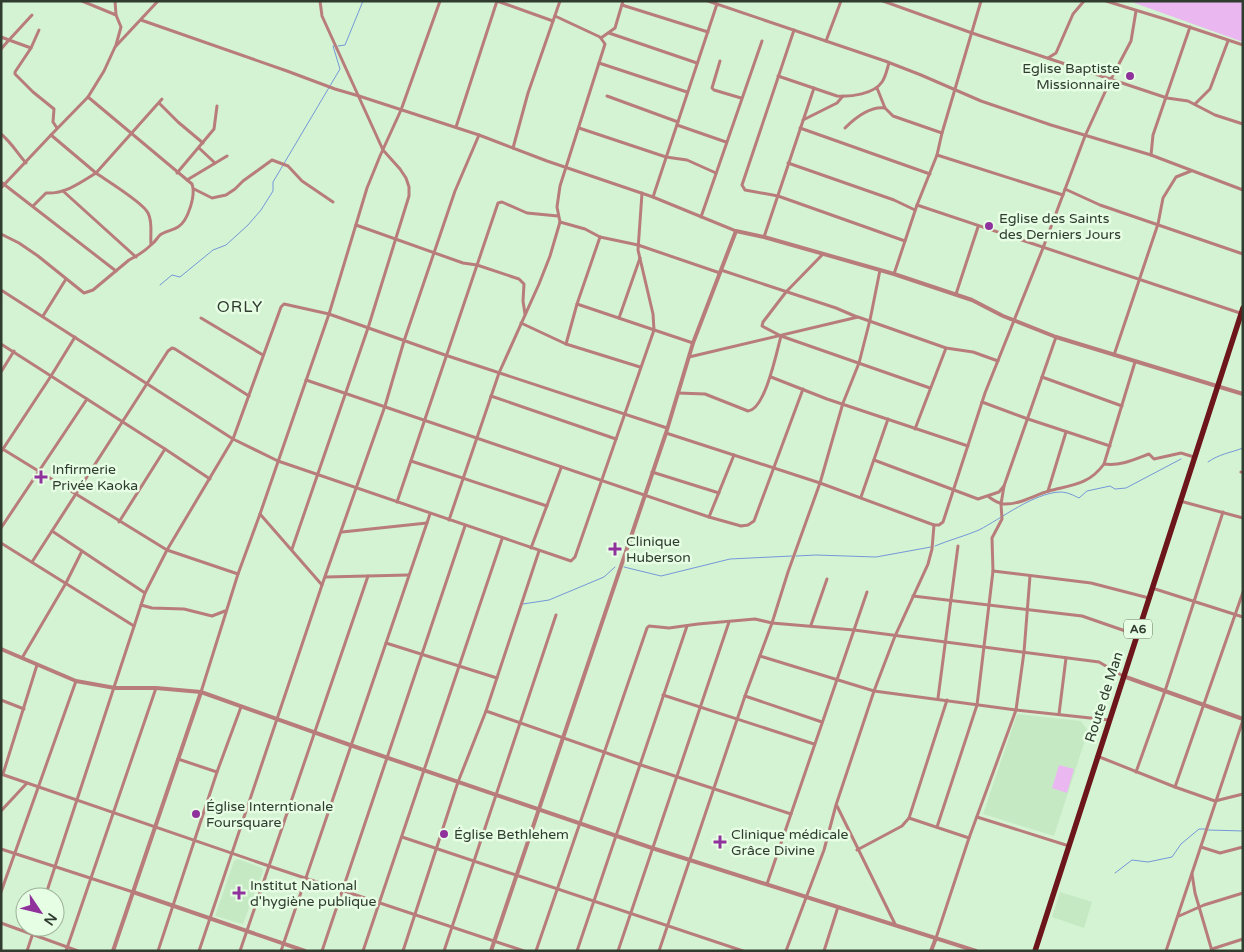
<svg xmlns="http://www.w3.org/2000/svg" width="1244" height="952" viewBox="0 0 1244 952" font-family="'Varela Round',sans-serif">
<rect width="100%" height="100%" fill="#d4f3d2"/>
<g fill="#c5eac3">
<polygon points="1017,714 1081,721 1088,731 1054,836 983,814"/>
<polygon points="238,859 262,868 263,871 243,924 215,916 234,861"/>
<polygon points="1060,892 1092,902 1084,928 1052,917"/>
</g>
<g fill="#ebb7f1">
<polygon points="1129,1 1243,1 1243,42"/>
<polygon points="1059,765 1074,769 1067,793 1052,788"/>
</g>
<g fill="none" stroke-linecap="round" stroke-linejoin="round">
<g stroke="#7597d9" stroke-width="1">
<polyline points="338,46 345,45 363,1"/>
<polyline points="160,285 172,275 180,277 213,250 226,245 248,225 261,210 273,191 273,182 340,69 333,46 334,46"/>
<path d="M1208,462C1219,454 1230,453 1243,448"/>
<path d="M935,546C949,540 965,536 979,530C1002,518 1034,493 1060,492C1067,492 1073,495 1079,498L1087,491L1110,486L1115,489L1126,488L1181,459"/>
<polyline points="796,556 816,555 876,557 931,547"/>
<polyline points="624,567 661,576 730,559 792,556"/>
<polyline points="523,604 549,600 604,577 615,567"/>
<polyline points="1208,830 1243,831"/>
<polyline points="1115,873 1132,860 1148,862 1172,857 1181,844 1199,829 1205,829"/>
</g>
<g stroke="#b87d7a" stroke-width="3">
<polyline points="82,1 116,15 121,27 116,45"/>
<polyline points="115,1 116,15"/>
<polyline points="497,1 553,21"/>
<polyline points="708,1 885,61 921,75 981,101 1051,125 1151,155 1153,135 1190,27"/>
<polyline points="883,1 972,33 1167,98 1188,101 1215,115 1243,124"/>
<polyline points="1106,1 1168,20 1243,45"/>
<polyline points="622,5 708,32"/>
<polyline points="141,20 287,71 335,89 359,96 479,135 547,161 653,197 736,231"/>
<polyline points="39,30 31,48 15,72 15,74 33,92 54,109 53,122 57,128"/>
<polyline points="794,30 742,185 745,190 778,196 905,241"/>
<polyline points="609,33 697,63"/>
<polyline points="1,37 9,40 1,49"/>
<polyline points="601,38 615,28 623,1"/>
<polyline points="826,41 841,1"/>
<polyline points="31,48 9,40 32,15"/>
<polyline points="1048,58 1056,53 1073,14 1084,1"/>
<polyline points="720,61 712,88 714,90 741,98"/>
<polyline points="599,63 687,92"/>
<path d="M778,76L837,96C851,97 874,94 882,82C886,76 887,69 889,63"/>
<polyline points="877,88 885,108 893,116 942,133"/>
<polyline points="607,96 678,122"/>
<polyline points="159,103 178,122 203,143"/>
<polyline points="1195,104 1210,89 1228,41"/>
<polyline points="803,120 837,103 843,96"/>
<polyline points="677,125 726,142"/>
<polyline points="456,127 497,1"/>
<polyline points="579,128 666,157 687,160 716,173"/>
<polyline points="800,128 930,174"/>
<path d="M845,128C855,118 869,106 885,108"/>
<path d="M1,134C12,143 17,153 26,163"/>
<polyline points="51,135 96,173 162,99"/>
<polyline points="199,148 215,163"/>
<polyline points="513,148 528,93 560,1"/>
<polyline points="937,155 1063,195"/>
<polyline points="1151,155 1243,190"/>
<polyline points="788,163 894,200 915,210"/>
<polyline points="177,173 214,129 217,106"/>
<polyline points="187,180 227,156"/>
<polyline points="1,182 116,271"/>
<polyline points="1,188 51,135 88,97 104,71 115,47 158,1"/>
<polyline points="194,189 212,198 226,195 235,189 243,181 272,160 288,166 302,181 333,202"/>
<polyline points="1065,189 1100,205 1243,254"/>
<polyline points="63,191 136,257"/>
<polyline points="653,197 717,4"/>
<polyline points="917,205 1240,313"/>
<path d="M33,206L46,193C65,194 80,183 96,173C106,180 144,203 148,213C153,222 150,234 151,244"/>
<polyline points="701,217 762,41"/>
<polyline points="560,222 585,229 600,237 638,245 720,273"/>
<polyline points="356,225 463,263 477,265 519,279 524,284 523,301 525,314"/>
<path d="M1,234L19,243L38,256L84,293L93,290L129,260C137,256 145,251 152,244C155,242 157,238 160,235C165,231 172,231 178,227C188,221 196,195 192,184L88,97"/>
<polyline points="764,237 814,88"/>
<polyline points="823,254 786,292 763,322 762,326 781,336 930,388"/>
<polyline points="721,270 836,308 857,317"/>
<polyline points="894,274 917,205 937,155 942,133 981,1"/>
<polyline points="1,290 233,439 278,461 571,561 575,557 654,330 653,314 638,250 642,193"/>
<polyline points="956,294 978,227"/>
<polyline points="577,304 693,343"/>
<polyline points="43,316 66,279"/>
<polyline points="201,318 263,355"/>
<polyline points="619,318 640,258"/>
<polyline points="521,323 566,344 640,367"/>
<polyline points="1,344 165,449 210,479"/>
<polyline points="566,344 577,304 600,237"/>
<polyline points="1114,355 1158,224 1163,198 1176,177 1191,171"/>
<polyline points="689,357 858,317 946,348 973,352 998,361"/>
<polyline points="1,372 14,351"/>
<polyline points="771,377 827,399 968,446"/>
<polyline points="1042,377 1122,406"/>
<polyline points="306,380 709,517 741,526 748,525 754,521 803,389"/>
<path d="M678,393L705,394L748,411C765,410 777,351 781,336"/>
<polyline points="491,396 616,439"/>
<polyline points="982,402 1028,419 1110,446"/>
<polyline points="915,429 946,348"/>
<polyline points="666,433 820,483 934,525 939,525 943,522 985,393 1043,248 1085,136 1111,79 1131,41 1136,11"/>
<polyline points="1,448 167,550 238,574"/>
<polyline points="1,452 51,376 75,337"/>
<polyline points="874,460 978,499 999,492 1004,486 1056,337"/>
<polyline points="411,461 547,506"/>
<polyline points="1104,464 1135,362"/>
<polyline points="652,472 719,493"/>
<polyline points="1241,472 1243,473"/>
<polyline points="1048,491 1066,432"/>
<polyline points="861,497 888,419"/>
<path d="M989,497C993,500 998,503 1003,504C1020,505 1034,495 1049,491C1071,485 1089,485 1104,464C1121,466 1133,460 1149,454L1154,459L1181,453L1194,457"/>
<polyline points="1180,501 1243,518"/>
<polyline points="397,502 498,203 502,202 527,213 558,216"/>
<polyline points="260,514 322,585"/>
<polyline points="709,517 734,455"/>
<polyline points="449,520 499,373 539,284 550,256 560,222 557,207 560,186 605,44 600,37 555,16"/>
<polyline points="119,522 165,449"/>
<polyline points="1,528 87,399"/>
<polyline points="52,531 145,593"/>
<polyline points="342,532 427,523"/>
<polyline points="1,543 134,626"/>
<polyline points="531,548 561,468"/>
<polyline points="292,549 368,328 409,196 409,187 406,178 400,169 383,150 322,16 320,1"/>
<polyline points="32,562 168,351 172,348 175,349 249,396"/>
<polyline points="993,571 1091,583 1149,598"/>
<polyline points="326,577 408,575"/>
<polyline points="1152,588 1243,617"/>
<polyline points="913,596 1082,616 1137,635"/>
<polyline points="141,605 152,608 184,609 212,616 225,611"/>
<polyline points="811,625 827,579"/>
<polyline points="386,643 497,678"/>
<polyline points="760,656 874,691 1016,710 1109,720"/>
<polyline points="22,658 66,583 82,551"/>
<polyline points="201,692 238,574 260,514 329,314 367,188 380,156 401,110 440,1"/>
<polyline points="663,695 814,744"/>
<polyline points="745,696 822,722"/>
<polyline points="938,698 958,546"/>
<polyline points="1,700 24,709"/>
<polyline points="486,711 641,765 791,814"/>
<polyline points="1059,714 1066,658"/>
<polyline points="1097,756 1175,787 1215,801 1243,794"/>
<polyline points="178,759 217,772"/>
<polyline points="1136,772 1165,691 1223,512"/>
<polyline points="1,774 269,866 524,951"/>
<polyline points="3,774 37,665"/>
<polyline points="1175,787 1243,592"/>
<polyline points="837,806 895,924"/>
<polyline points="1,811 27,783"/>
<polyline points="977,817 1069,846"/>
<polyline points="909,818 969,838"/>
<polyline points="937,827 977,705 993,571 992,538 1002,519 1001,504 1004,486"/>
<polyline points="402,837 743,951"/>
<polyline points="1201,847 1220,853 1243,847"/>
<polyline points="1,849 133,892"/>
<polyline points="857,850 902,826 909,818 947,700"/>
<polyline points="1192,874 1195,893 1212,951"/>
<polyline points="767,884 867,592"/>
<polyline points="1,892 76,681"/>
<polyline points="45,897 145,593 167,550 233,439 281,307 284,304 329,314 445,355 667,428"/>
<polyline points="1179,916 1204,905 1243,893"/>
<polyline points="1,923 78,951"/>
<polyline points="936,938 969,838 1016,710 1024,652 1030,576"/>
<polyline points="1212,949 1243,939"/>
<polyline points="27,951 35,927"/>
<polyline points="66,951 156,688"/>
<polyline points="158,951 217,772 241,707"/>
<polyline points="199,951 322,585 385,406 404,341 455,191 479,135"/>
<polyline points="240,951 368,576"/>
<polyline points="281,951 430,514"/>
<polyline points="322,951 465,526"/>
<polyline points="363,951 502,539"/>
<polyline points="403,951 458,782 486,711 539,551"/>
<polyline points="444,951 556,615"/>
<polyline points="536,951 647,628 649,626 669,628 698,624 755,619 772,623 854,630 1099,662 1123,676"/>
<polyline points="577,951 687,626"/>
<polyline points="618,951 729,622"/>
<polyline points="659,951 745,696 772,623 788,572 820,483 843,403 859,363 870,320 880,270"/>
<polyline points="786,951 824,850 836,805 874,691 895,636 928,564 932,549 934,525"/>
<polyline points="824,951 838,907"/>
<polyline points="1166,951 1243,720"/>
</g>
<g stroke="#b87d7a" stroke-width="4">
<polyline points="1,649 76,681 115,688 156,688 201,692 350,745 652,848 976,951"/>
<polyline points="1123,676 1243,719"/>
<polyline points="133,892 305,951"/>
<polyline points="113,951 201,692"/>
<polyline points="491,951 666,433 693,343 736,231 764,237 894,274 972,300 1003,316 1056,337 1243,394"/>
<polyline points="931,951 936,938"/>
</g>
<polyline stroke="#6c151a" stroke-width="5.5" points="1035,951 1243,308"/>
</g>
<g fill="#90329c" stroke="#e6fee4" stroke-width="2">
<circle cx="1130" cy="76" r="5"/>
<circle cx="989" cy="226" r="5"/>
<path d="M38.5 469.5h5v5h5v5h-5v5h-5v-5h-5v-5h5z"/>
<path d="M612.5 541.5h5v5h5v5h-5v5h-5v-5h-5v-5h5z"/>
<circle cx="196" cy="814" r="5"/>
<circle cx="444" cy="834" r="5"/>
<path d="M717.5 834.5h5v5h5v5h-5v5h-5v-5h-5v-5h5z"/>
<path d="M236.5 885.5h5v5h5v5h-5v5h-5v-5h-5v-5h5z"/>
</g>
<g text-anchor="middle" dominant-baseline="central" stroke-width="5" stroke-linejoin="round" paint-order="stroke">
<rect fill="#e6fee4" stroke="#677665" stroke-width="1" x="1124" y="619.5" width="28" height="19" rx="4"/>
<g font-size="12" font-weight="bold" fill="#303c2f">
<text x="1138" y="629">A6</text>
</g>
<g font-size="14" fill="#303c2f" stroke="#e6fee4" text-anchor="start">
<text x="1120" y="68" text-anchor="end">Eglise Baptiste<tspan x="1120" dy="16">Missionnaire</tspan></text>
<text x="999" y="218">Eglise des Saints<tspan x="999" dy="16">des Derniers Jours</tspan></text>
<text x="52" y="469">Infirmerie<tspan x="52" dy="16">Privée Kaoka</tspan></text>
<text x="626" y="541">Clinique<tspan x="626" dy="16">Huberson</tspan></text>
<text x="206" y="806">Église Interntionale<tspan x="206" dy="16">Foursquare</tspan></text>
<text x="454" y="834">Église Bethlehem</text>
<text x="731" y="834">Clinique médicale<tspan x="731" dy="16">Grâce Divine</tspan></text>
<text x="250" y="885">Institut National<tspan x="250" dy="16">d'hygiène publique</tspan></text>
</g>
<g font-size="14" fill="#303c2f" stroke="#e6fee4">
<text transform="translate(1104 697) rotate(-72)">Route de Man</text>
</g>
<g font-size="16" letter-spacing="1" fill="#303c2f" stroke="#e6fee4">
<text x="240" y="307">ORLY</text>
</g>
</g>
<rect width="1244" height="952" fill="none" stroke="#303c2f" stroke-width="5"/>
<g transform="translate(40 912) rotate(125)"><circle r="24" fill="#e6fee4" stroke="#9db09c"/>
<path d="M0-4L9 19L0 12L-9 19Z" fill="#90329c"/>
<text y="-8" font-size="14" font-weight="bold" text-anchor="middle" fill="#303c2f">N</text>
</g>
</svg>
